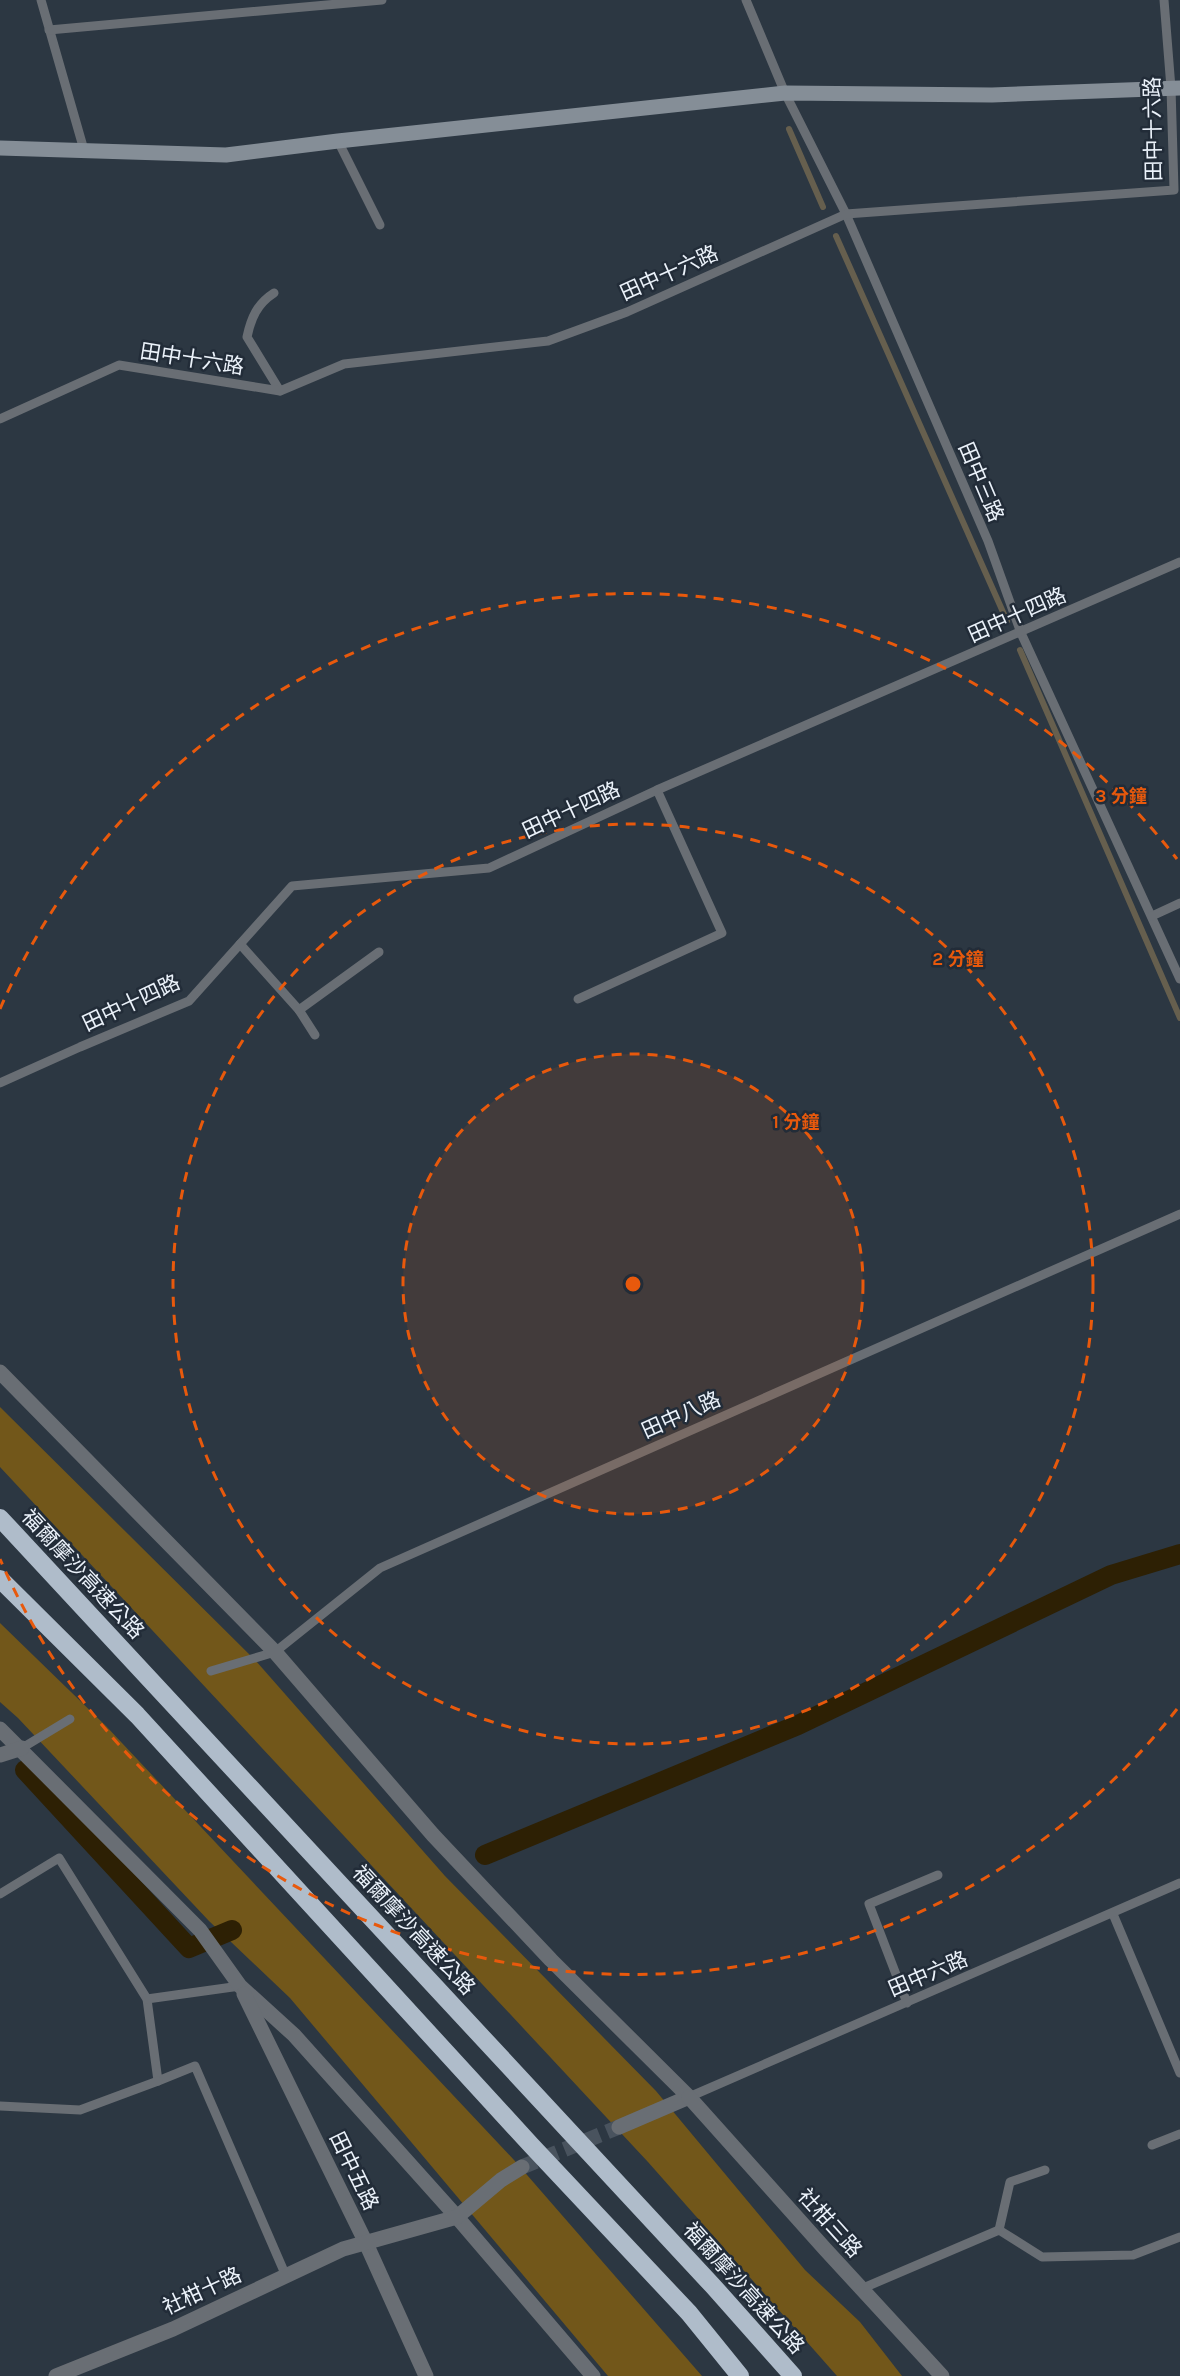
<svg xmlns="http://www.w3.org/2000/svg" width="1180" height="2376" viewBox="0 0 1180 2376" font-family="Karla,'Noto Sans TC',sans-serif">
<rect width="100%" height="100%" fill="#2c3742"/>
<g fill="#72571a">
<polygon points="0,1407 256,1661 445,1876 656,2091 805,2270 860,2322 902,2376 837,2376 648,2162 0,1467"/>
<polygon points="0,1623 106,1726 514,2160 702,2376 608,2376 290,1998 209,1921 18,1718 0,1702"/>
</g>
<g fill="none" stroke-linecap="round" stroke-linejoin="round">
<g stroke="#665f4e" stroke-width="6">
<polyline points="789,129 823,207"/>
<polyline points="836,236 1007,621"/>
<polyline points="1020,650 1180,1018"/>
</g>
<g stroke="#2d2004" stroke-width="20">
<polyline points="25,1770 189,1948 232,1930"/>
<polyline points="485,1855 798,1725 1111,1575 1180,1554"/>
</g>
<polyline stroke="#49535e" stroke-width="15" stroke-dasharray="15 8" stroke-linecap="butt" points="522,2167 619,2127"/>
<g stroke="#696e74" stroke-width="9">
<polyline points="41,0 84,150"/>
<polyline points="746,0 785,93 846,214 988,541 1021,633 1180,979"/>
<polyline points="49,30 382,0"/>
<polyline points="338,141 380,225"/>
<path d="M274,293C257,304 251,318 247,337L280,391"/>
<polyline points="0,419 119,365 280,391 344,364 548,341 627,312 846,214 1174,190 1171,88 1164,0"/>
<polyline points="1152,916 1180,903"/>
<polyline points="240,944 299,1010 315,1035"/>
<polyline points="578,999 722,933 657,790"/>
<polyline points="299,1010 379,952"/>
<polyline points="0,1083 80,1047 189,1001 292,886 489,868 657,790 1180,562"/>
<polyline points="211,1671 275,1652 380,1568 1180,1214"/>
<polyline points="22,1748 70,1719"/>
<polyline points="0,1894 59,1858 147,1999 158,2081 195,2066 286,2276"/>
<polyline points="1113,1914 1180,2073"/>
<polyline points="147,1999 240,1986"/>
<polyline points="907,2003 869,1904 938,1875"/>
<polyline points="689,2097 1180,1883"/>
<polyline points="0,2106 80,2110 158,2081"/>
<polyline points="1152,2145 1180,2134"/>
<polyline points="999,2230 1010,2182 1045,2170"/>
<polyline points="861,2289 999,2230 1042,2257 1133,2255 1180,2237"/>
</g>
<g stroke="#696e74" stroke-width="15">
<polyline points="0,1372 275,1652 433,1835 551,1960 689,2097 619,2127"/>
<polyline points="0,1729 200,1930 240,1986 294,2035 457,2217 593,2376"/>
<polyline points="0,1755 22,1748"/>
<polyline points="244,1994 365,2241 426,2376"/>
<polyline points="689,2097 825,2249 942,2376"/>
<polyline points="56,2376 173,2329 343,2249 457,2217 501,2180 522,2167"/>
</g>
<polyline stroke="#858e97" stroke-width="15" points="0,148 226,155 338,141 785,93 992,95 1180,88"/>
<g stroke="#afbcca" stroke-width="18">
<polyline points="0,1518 713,2286 793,2376"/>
<polyline points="0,1579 137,1715 531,2145 689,2313 740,2376"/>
</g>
</g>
<circle cx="633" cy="1284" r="230" fill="#e8590c" fill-opacity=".12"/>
<g fill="none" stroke="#e8590c" stroke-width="3" stroke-dasharray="10 8">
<circle cx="633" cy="1284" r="230"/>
<circle cx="633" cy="1284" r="460"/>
<path d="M1177 1709A690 690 0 0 1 0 1559M0 1009A690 690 0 0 1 1177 859"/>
</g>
<g text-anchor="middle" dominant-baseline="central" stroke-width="5" stroke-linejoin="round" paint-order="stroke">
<g font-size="21" fill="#ebf2fa" stroke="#222c38">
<text transform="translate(1153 129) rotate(-91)">田中十六路</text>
<text transform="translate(669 273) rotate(-24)">田中十六路</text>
<text transform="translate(192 359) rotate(9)">田中十六路</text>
<text transform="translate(981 482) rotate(67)">田中三路</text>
<text transform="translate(1017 615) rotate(-24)">田中十四路</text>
<text transform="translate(571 810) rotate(-25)">田中十四路</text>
<text transform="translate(131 1003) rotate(-25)">田中十四路</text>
<text transform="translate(681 1415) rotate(-24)">田中八路</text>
<text transform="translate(83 1574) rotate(47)">福爾摩沙高速公路</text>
<text transform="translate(414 1930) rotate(47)">福爾摩沙高速公路</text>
<text transform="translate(928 1974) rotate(-23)">田中六路</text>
<text transform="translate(354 2171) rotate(64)">田中五路</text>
<text transform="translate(830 2223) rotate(48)">社柑三路</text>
<text transform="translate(744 2288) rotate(48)">福爾摩沙高速公路</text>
<text transform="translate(202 2291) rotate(-25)">社柑十路</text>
</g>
</g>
<circle cx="633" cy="1284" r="9" fill="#e8590c" stroke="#222c38" stroke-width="3"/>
<g font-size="18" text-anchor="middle" font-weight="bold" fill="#e8590c" stroke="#222c38" stroke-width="5" stroke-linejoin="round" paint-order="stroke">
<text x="1121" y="802">3 分鐘</text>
<text x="958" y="965">2 分鐘</text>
<text x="796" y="1128">1 分鐘</text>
</g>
</svg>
